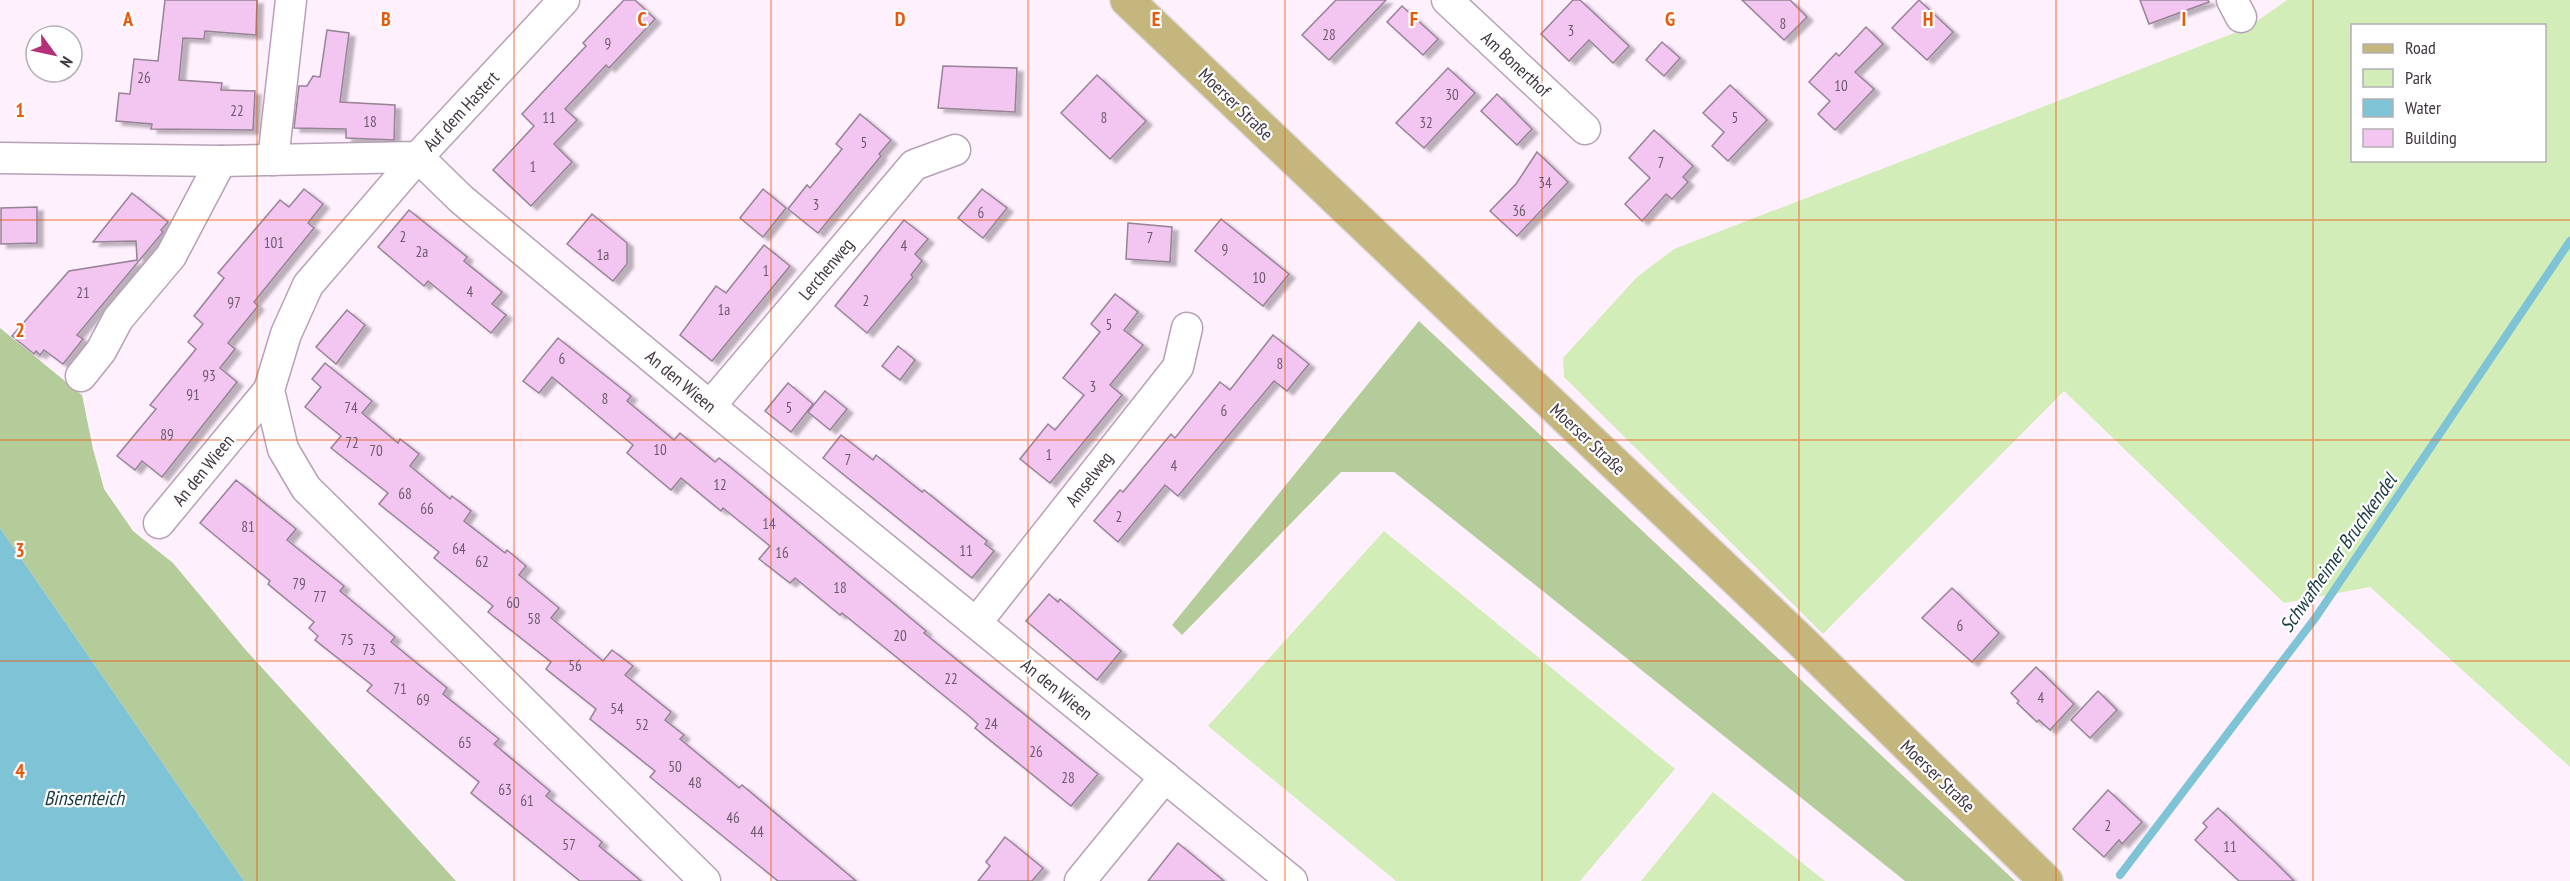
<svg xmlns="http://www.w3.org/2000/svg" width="2570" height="881" viewBox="0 0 2570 881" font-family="'PT Sans Narrow',sans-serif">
<defs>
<filter id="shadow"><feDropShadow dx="6" dy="4" stdDeviation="1.5" flood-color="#0004"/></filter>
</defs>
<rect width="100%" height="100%" fill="#fff0fe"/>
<g fill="#d3edb9" fill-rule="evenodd">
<path d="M2287,0H2570V767L2370,587L2284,603L2064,391L1823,634L1564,377L1563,358L1637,277L1674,249L2247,28ZM2352,26H2544V160H2352Z"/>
<polygon points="1384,531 1675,769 1580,881 1396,881 1208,726"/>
<polygon points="1713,792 1825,881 1641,881"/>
</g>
<g fill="#b3cc99">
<polygon points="1419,321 2015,881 1905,881 1394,472 1341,472 1182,635 1172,625"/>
<polygon points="0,328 82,395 93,449 104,489 133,531 173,563 244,648 456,881 244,881 0,528"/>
</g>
<polygon fill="#7ec3d6" points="0,528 244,881 0,881"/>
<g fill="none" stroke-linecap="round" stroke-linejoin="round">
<polyline stroke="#7ec3d6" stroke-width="8" points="2120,875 2316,617 2570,241"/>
</g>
<g fill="#f2c6f0" stroke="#978296" stroke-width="1.5" filter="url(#shadow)">
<polygon points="165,0 257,0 256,35 205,31 204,39 183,38 179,80 222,83 221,90 255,91 253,130 151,129 152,124 116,121 119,93 130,94 134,59 158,61"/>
<polygon points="624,0 635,0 655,19 609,68 606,65 565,109 577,120 554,144 572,162 531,206 493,170 534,126 522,114 586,46 583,43"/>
<polygon points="1336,0 1386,0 1329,60 1302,35"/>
<polygon points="1573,0 1580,0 1629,46 1613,63 1589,40 1569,61 1541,34"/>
<polygon points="1742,0 1790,0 1807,17 1784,40"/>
<polygon points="1919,0 1953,32 1927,60 1892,28"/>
<polygon points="2140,0 2208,0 2209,2 2149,24"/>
<polygon points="1402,6 1438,39 1423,55 1387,22"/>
<polygon points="1866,27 1883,44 1855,72 1874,89 1835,130 1818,114 1830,101 1809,82 1836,53 1839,56"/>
<polygon points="327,30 349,33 340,102 395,105 394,140 346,138 346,129 294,128 299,86 307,86 313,76 320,77"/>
<polygon points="1662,42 1680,58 1664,76 1646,60"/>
<polygon points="943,66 1017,68 1015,112 938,108"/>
<polygon points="1448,68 1475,93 1424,148 1396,123"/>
<polygon points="1097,75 1146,121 1110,159 1061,113"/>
<polygon points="1730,85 1767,120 1728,161 1712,146 1724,132 1703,113"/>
<polygon points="1497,94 1532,129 1517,145 1481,111"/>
<polygon points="860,114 891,140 879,154 881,156 818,233 788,209 807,185 810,188 842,149 836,144"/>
<polygon points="1654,130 1693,166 1683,177 1688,182 1672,199 1666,194 1642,221 1625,204 1650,178 1629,158"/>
<polygon points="1537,152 1568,182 1517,236 1490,211 1516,184"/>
<polygon points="304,189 323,204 308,223 314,228 254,302 258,306 228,343 235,349 220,368 237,382 162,477 142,461 135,470 117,456 156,409 150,405 196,349 188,342 203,324 194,316 224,278 218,273 280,200 289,207"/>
<polygon points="763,189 786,208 763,237 740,218"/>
<polygon points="982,189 1007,208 983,238 958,218"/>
<polygon points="132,193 168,222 161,230 163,232 77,335 83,339 63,364 44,350 40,355 36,351 34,354 12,336 69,271 137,260 136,241 93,242"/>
<polygon points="37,207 37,243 1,244 1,208"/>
<polygon points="409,210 467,257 464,261 502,292 492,304 506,315 491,333 428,281 424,286 378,247"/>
<polygon points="592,214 627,243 627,264 613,281 567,244"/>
<polygon points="1221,219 1289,274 1263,306 1195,251"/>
<polygon points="904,220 928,239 915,254 922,261 911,275 913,277 867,333 835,306"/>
<polygon points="1128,223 1172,227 1170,262 1126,259"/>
<polygon points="764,245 790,266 712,361 680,335 716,286 726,293"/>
<polygon points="1115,294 1138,312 1124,330 1143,345 1110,385 1122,395 1050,483 1020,459 1048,424 1055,430 1084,395 1063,378 1100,332 1091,324"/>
<polygon points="347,310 365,325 336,364 316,347"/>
<polygon points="1273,335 1309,364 1287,391 1274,381 1178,496 1165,485 1118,542 1094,521 1120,490 1123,492 1171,434 1175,438 1220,382 1230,390"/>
<polygon points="558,338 631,396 627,401 674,440 680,433 715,462 719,458 746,480 926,631 924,633 1098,774 1071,806 975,728 978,724 969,716 842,613 840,615 795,578 790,583 759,559 770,546 723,508 721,511 681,478 671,490 627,453 633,445 552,377 539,393 523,381"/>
<polygon points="898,346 915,360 900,380 882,366"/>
<polygon points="325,363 372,401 362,413 398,443 400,439 419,454 410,466 450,499 452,496 471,511 464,521 505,553 507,550 526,566 519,575 559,608 551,618 603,661 612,650 633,666 625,675 671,712 665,720 684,735 680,739 739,788 742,785 856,881 778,881 650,777 655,771 590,719 596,709 546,669 551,662 488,612 493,606 434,558 439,552 379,504 388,493 331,448 341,436 305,407 321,387 312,379"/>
<polygon points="788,383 813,404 791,432 765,411"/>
<polygon points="825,391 847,409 830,430 808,412"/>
<polygon points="841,435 873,460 876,455 922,492 924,490 987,541 985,544 994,551 972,578 823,458"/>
<polygon points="236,480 296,529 287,540 344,586 340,591 395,637 391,642 447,688 443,694 499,739 494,744 550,791 546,796 602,842 599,846 641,881 580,881 471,793 479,782 367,691 372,685 315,640 318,636 309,628 314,622 268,584 270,581 200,523"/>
<polygon points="1952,588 1999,633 1972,662 1922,618"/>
<polygon points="1049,594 1058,602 1060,599 1121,651 1097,680 1026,621"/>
<polygon points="2036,667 2074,704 2050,730 2039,720 2037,722 2017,703 2019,701 2011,693"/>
<polygon points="2098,691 2117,710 2090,738 2071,720"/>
<polygon points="2108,790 2142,822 2122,844 2119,840 2104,857 2073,829"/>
<polygon points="2218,808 2275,862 2294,881 2239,881 2195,840 2207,827 2203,823"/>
<polygon points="1005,837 1043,868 1032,881 978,881 990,866 986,862"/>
<polygon points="1178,843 1224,881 1148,881"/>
</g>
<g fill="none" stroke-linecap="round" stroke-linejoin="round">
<defs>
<g id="minor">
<polyline points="1447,0 1585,129"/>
<polyline points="2232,0 2241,17"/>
<polyline points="0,158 221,161 418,157 564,0"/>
<polyline points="273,160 291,0"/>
<polyline points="81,376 101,351 118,319 171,256 221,161"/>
<polyline points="710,406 914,165 955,150"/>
<polyline points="159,523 269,390"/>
<polyline points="976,623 1178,367 1187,328"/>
<polyline points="705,881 306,488 283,449 269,390 286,334 308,285 418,157 461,199 710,406 1292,881"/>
<polyline points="1080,881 1165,777"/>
</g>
<polyline id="major" points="1127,0 1801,641 2046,881"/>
</defs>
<use href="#minor" stroke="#b7a1b6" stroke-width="33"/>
<use href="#major" stroke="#d9d7d9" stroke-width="36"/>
<use href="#minor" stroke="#fff" stroke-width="30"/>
<use href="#major" stroke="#c4b67d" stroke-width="33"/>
</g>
<path fill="none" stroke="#e8590c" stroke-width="1.5" stroke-opacity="0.55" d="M257,0V881M514,0V881M771,0V881M1028,0V881M1285,0V881M1542,0V881M1799,0V881M2056,0V881M2313,0V881M0,220H2570M0,440H2570M0,661H2570"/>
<g text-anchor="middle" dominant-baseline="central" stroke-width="4.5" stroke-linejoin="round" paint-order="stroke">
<g font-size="15" fill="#6d5b6c">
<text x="1783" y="23">8</text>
<text x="1571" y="30">3</text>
<text x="1329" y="34">28</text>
<text x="608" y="43">9</text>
<text x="144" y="77">26</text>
<text x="1841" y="85">10</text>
<text x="1452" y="94">30</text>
<text x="237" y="110">22</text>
<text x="549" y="117">11</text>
<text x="1104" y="117">8</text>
<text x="1735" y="117">5</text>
<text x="370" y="121">18</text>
<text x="1426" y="122">32</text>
<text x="864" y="142">5</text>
<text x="1661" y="162">7</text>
<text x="533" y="166">1</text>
<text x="1545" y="182">34</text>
<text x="816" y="204">3</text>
<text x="1519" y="210">36</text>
<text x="981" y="212">6</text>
<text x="403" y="236">2</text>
<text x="1150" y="237">7</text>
<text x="274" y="242">101</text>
<text x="904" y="245">4</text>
<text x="1225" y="249">9</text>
<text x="422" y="251">2a</text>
<text x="603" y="254">1a</text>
<text x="766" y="270">1</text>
<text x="1259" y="277">10</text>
<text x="470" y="291">4</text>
<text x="83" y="292">21</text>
<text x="866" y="300">2</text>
<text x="234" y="302">97</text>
<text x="724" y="309">1a</text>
<text x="1109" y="324">5</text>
<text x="562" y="358">6</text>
<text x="1280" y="363">8</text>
<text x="209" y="375">93</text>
<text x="1093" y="386">3</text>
<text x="193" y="394">91</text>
<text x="605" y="398">8</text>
<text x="351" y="407">74</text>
<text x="789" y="407">5</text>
<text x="1224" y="410">6</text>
<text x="167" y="434">89</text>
<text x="352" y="442">72</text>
<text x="660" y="449">10</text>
<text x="376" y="450">70</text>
<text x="1049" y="454">1</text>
<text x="848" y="459">7</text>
<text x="1174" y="465">4</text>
<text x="720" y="484">12</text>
<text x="405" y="493">68</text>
<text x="427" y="508">66</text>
<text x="1119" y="516">2</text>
<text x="769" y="523">14</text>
<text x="248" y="526">81</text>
<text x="459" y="548">64</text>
<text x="966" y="550">11</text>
<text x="782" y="552">16</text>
<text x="482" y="561">62</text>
<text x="299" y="583">79</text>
<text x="840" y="587">18</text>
<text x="320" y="596">77</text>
<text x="513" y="602">60</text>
<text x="534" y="618">58</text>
<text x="1960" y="625">6</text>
<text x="900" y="635">20</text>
<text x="347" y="639">75</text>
<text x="369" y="649">73</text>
<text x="575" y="665">56</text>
<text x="951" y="678">22</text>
<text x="400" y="688">71</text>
<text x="2041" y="697">4</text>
<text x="423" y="699">69</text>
<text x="617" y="708">54</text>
<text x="991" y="723">24</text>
<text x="642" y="724">52</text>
<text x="465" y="742">65</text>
<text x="1036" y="751">26</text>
<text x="675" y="766">50</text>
<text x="1068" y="777">28</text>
<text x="695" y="782">48</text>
<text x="505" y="789">63</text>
<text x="527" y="800">61</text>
<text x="733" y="817">46</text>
<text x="2108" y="825">2</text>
<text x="757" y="831">44</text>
<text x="569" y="844">57</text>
<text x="2230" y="846">11</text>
</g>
<g font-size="18" fill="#413740" stroke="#fff">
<text transform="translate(1516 64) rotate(43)">Am Bonerthof</text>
<text transform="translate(1236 104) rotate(44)">Moerser Straße</text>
<text transform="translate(461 111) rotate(-47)">Auf dem Hastert</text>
<text transform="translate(826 269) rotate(-50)">Lerchenweg</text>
<text transform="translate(681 381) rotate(40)">An den Wieen</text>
<text transform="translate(1588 439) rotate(43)">Moerser Straße</text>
<text transform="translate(203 470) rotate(-51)">An den Wieen</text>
<text transform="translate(1089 479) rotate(-52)">Amselweg</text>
<text transform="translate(1057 689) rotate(39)">An den Wieen</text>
<text transform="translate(1938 776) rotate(44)">Moerser Straße</text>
</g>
<g font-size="20" font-style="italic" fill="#193a43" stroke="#fff">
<text transform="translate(2338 553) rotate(-55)">Schwafheimer Bruchkendel</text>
<text x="84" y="798">Binsenteich</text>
</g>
</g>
<g font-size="20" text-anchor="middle" font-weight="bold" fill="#e8590c" stroke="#fff" stroke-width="4.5" stroke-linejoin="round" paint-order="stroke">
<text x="128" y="26">A</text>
<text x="386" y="26">B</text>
<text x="642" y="26">C</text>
<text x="900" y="26">D</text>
<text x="1156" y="26">E</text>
<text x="1414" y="26">F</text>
<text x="1670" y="26">G</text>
<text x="1928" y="26">H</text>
<text x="2184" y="26">I</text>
<text x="20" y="117">1</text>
<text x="20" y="337">2</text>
<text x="20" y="557">3</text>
<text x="20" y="778">4</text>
</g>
<rect x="2351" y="24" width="195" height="138" fill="#ffffff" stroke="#b3afb3" stroke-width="1.5"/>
<rect x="2363" y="44" width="30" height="9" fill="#c4b67d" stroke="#b3afb3" stroke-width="1.5"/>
<text x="2405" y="54" font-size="18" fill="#413740">Road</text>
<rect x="2363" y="69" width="30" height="18" fill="#d3edb9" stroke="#b3afb3" stroke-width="1.5"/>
<text x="2405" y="84" font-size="18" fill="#413740">Park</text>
<rect x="2363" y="99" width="30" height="18" fill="#7ec3d6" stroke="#b3afb3" stroke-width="1.5"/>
<text x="2405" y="114" font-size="18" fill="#413740">Water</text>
<rect x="2363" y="129" width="30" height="18" fill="#f2c6f0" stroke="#b3afb3" stroke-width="1.5"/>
<text x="2405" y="144" font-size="18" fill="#413740">Building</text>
<g transform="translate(54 54) rotate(123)"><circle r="28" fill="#ffffff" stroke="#b3afb3" stroke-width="1.5"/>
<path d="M0-4.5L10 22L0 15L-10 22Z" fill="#b4317a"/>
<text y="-9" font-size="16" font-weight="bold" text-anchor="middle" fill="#413740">N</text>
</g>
</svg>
